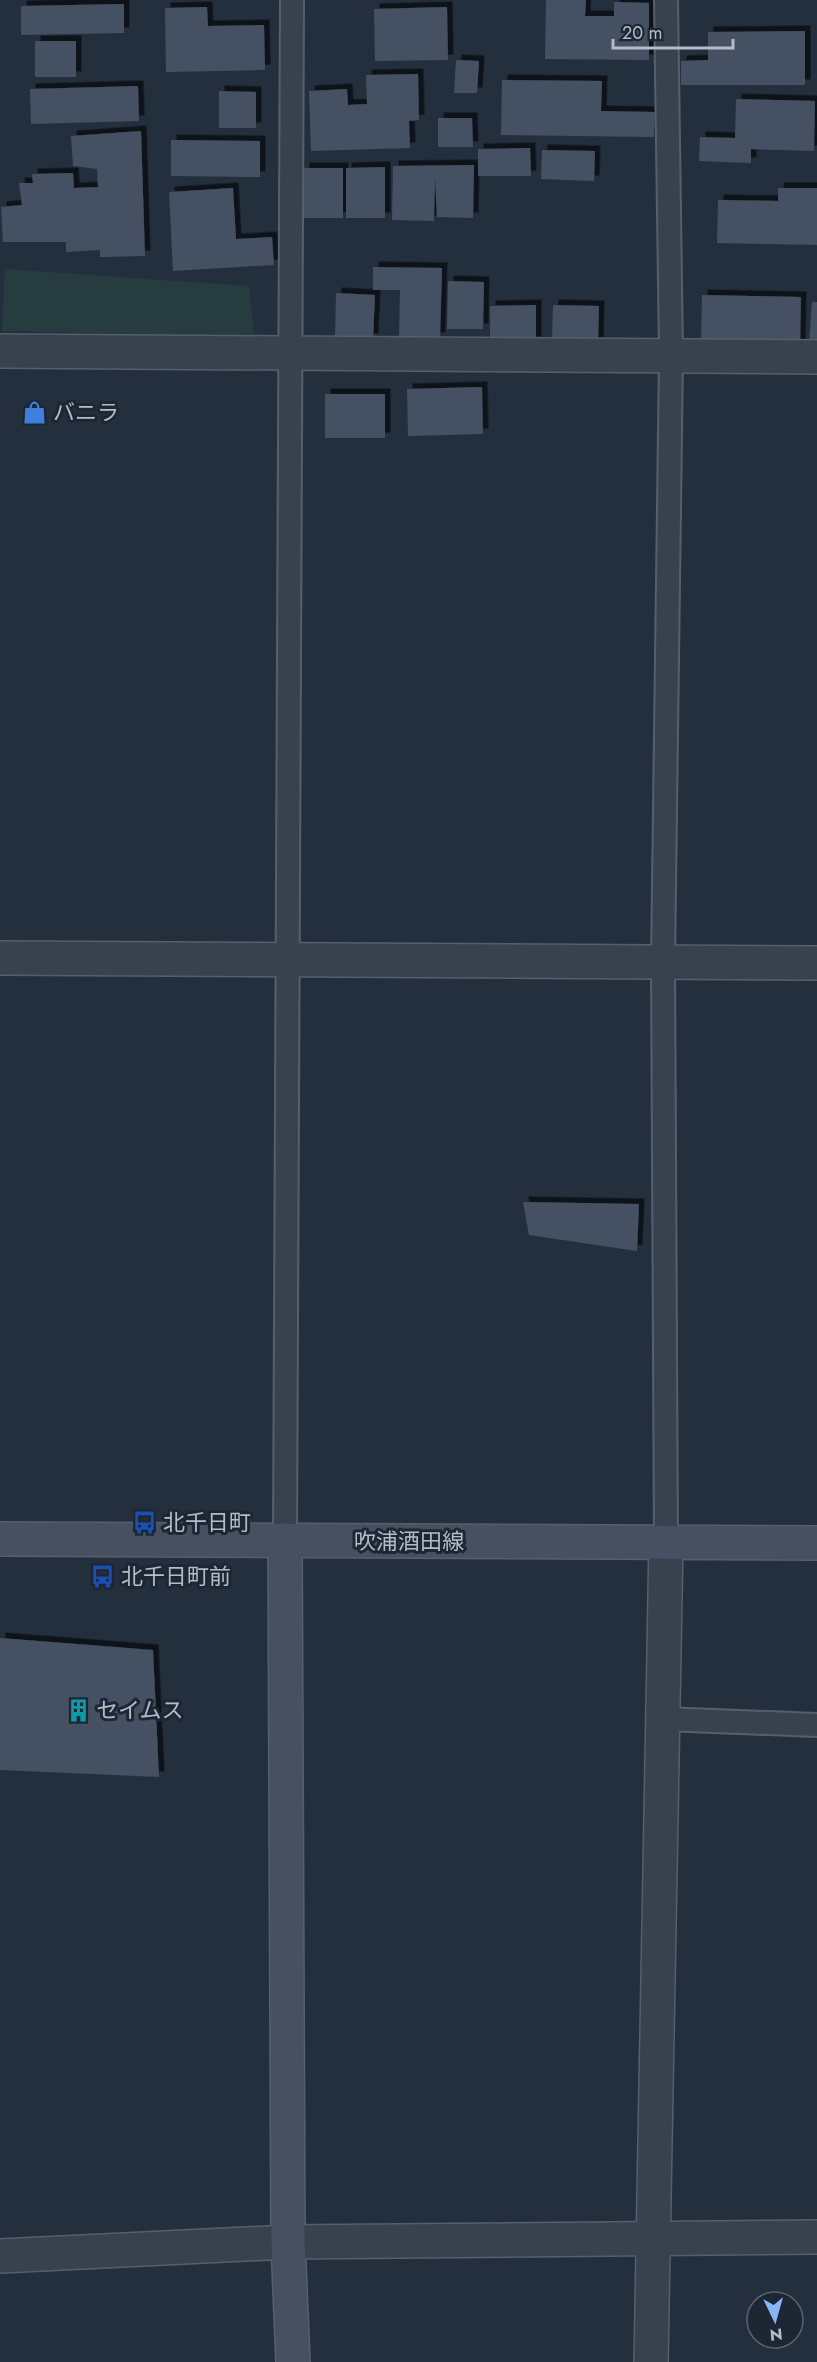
<svg xmlns="http://www.w3.org/2000/svg" width="817" height="2362" viewBox="0 0 817 2362" font-family="Jost,'Noto Sans JP',sans-serif">
<defs>
<filter id="shadow"><feDropShadow dx="5.5" dy="-5.5" stdDeviation="0" flood-color="#0009"/></filter>
</defs>
<rect width="100%" height="100%" fill="#242f3e"/>
<polygon fill="#263c3f" points="5,269 249,286 254,337 2,331"/>
<g fill="#455162" filter="url(#shadow)">
<polygon points="546,0 586,0 585,16 614,16 614,2 649,3 649,60 545,59"/>
<polygon points="124,4 124,33 21,35 21,6"/>
<polygon points="207,7 208,26 264,25 265,70 166,72 165,8"/>
<polygon points="447,7 448,60 375,61 374,9"/>
<polygon points="805,31 805,85 681,85 681,61 708,60 708,32"/>
<rect x="35" y="41" width="41" height="36"/>
<polygon points="456,60 479,61 477,93 454,93"/>
<polygon points="418,74 419,120 409,121 410,148 311,151 309,91 347,89 348,105 367,104 366,75"/>
<polygon points="502,80 602,81 601,111 655,112 654,137 501,135"/>
<polygon points="138,86 139,121 31,124 30,89"/>
<polygon points="219,91 256,92 256,128 219,128"/>
<polygon points="736,99 815,101 814,151 751,149 751,163 699,161 700,137 735,138"/>
<polygon points="438,118 472,118 473,147 438,147"/>
<polygon points="141,131 145,256 100,257 100,250 66,252 66,242 3,242 1,207 22,205 19,183 33,183 32,174 73,173 74,188 98,187 97,169 73,166 71,136"/>
<polygon points="171,140 260,141 260,177 171,176"/>
<polygon points="530,148 531,176 478,176 478,149"/>
<polygon points="542,150 595,151 594,181 541,179"/>
<polygon points="474,165 473,218 437,217 435,177 434,221 392,220 393,166"/>
<polygon points="385,167 385,218 346,218 346,168"/>
<rect x="304" y="168" width="39" height="50"/>
<polygon points="233,188 236,239 272,237 274,265 173,271 169,192"/>
<polygon points="778,188 817,188 817,245 717,243 718,200 778,201"/>
<polygon points="373,267 442,268 440,338 399,338 400,290 373,290"/>
<polygon points="448,281 484,282 483,329 447,329"/>
<polygon points="336,293 375,295 373,339 335,338"/>
<polygon points="702,295 801,297 800,346 701,343"/>
<polygon points="812,302 817,302 817,346 809,345"/>
<polygon points="536,305 536,342 490,343 490,306"/>
<polygon points="553,305 599,306 598,343 552,341"/>
<polygon points="482,387 483,434 408,436 407,389"/>
<rect x="325" y="394" width="60" height="44"/>
<polygon points="523,1202 639,1204 637,1251 529,1235"/>
<polygon points="0,1638 153,1650 159,1777 0,1770"/>
</g>
<g fill="none" stroke-linecap="round" stroke-linejoin="round">
<defs>
<g id="lane">
<polyline points="285,1540 292,0"/>
<polyline points="666,1542 663,962 671,355 666,0"/>
<polyline points="663,1719 817,1725"/>
</g>
<g id="street">
<polyline points="0,351 817,357"/>
<polyline points="0,958 817,963"/>
<polyline points="0,2256 288,2242 817,2237"/>
<polyline points="651,2362 666,1542"/>
</g>
<g id="secondary">
<polyline points="0,1539 817,1543"/>
<polyline points="285,1540 288,2242 293,2362"/>
</g>
</defs>
<use href="#lane" stroke="#565f6c" stroke-width="26"/>
<use href="#street" stroke="#565f6c" stroke-width="36"/>
<use href="#secondary" stroke="#565f6c" stroke-width="36"/>
<use href="#lane" stroke="#38414e" stroke-width="22"/>
<use href="#street" stroke="#38414e" stroke-width="33"/>
<use href="#secondary" stroke="#465061" stroke-width="33"/>
</g>
<defs>
<symbol id="shop-bare" viewBox="-9 -9 18 18"><path d="M-5-2.5h2.3a2.7 3.5 0 0 1 5.4 0H5L5.5 6h-11ZM-1.5-2.5h3a1.5 2.3 0 0 0-3 0Z" fill="#3f7fe0" stroke="#1d2633" stroke-width="2.5" paint-order="stroke"/></symbol>
<symbol id="bus-bare" viewBox="-9 -9 18 18"><path d="M-5-6H5V4H4V6H2V4H-2V6H-4V4H-5ZM-3.5-4V0h7V-4ZM-3.5 1.2v1.5H-2V1.2ZM2 1.2v1.5H3.5V1.2Z" fill="#1a4fb4" stroke="#1d2633" stroke-width="2.5" paint-order="stroke"/></symbol>
<symbol id="building-bare" viewBox="-9 -9 18 18"><path d="M-4-6H4V6H1V3H-1V6H-4ZM-2.5-4.3h1.7v1.8h-1.7ZM.8-4.3h1.7v1.8H.8ZM-2.5-1h1.7V.8h-1.7ZM.8-1h1.7V.8H.8Z" fill="#0f9aa8" stroke="#1d2633" stroke-width="2.5" paint-order="stroke"/></symbol>
</defs>
<g fill-rule="evenodd">
<use href="#shop-bare" x="18" y="396" width="33" height="33"/>
<use href="#bus-bare" x="128" y="1506" width="33" height="33"/>
<use href="#bus-bare" x="86" y="1560" width="33" height="33"/>
<use href="#building-bare" x="62" y="1694" width="33" height="33"/>
</g>
<g text-anchor="middle" dominant-baseline="central" stroke-width="6" stroke-linejoin="round" paint-order="stroke">
<g font-size="22" fill="#b4bcc9" stroke="#1d2633" text-anchor="start">
<text x="53" y="412">バニラ</text>
<text x="163" y="1522">北千日町</text>
<text x="121" y="1576">北千日町前</text>
<text x="96" y="1710">セイムス</text>
</g>
<g font-size="22" fill="#b4bcc9" stroke="#1d2633">
<text x="409" y="1541">吹浦酒田線</text>
</g>
</g>
<g transform="translate(775 2320) rotate(175)"><circle r="28" fill="#1d2633" stroke="#59626f" stroke-width="1.5"/>
<path d="M0-4.5L10 22L0 15L-10 22Z" fill="#8ab4f8"/>
<text y="-9" font-size="16" font-weight="bold" text-anchor="middle" fill="#b4bcc9">N</text>
</g>
<path d="M613 39v9h120v-9" fill="none" stroke="#b4bcc9" stroke-width="3"/>
<text x="622" y="39" font-size="18" fill="#b4bcc9" stroke="#1d2633" stroke-width="4.5" paint-order="stroke">20 m</text>
</svg>
